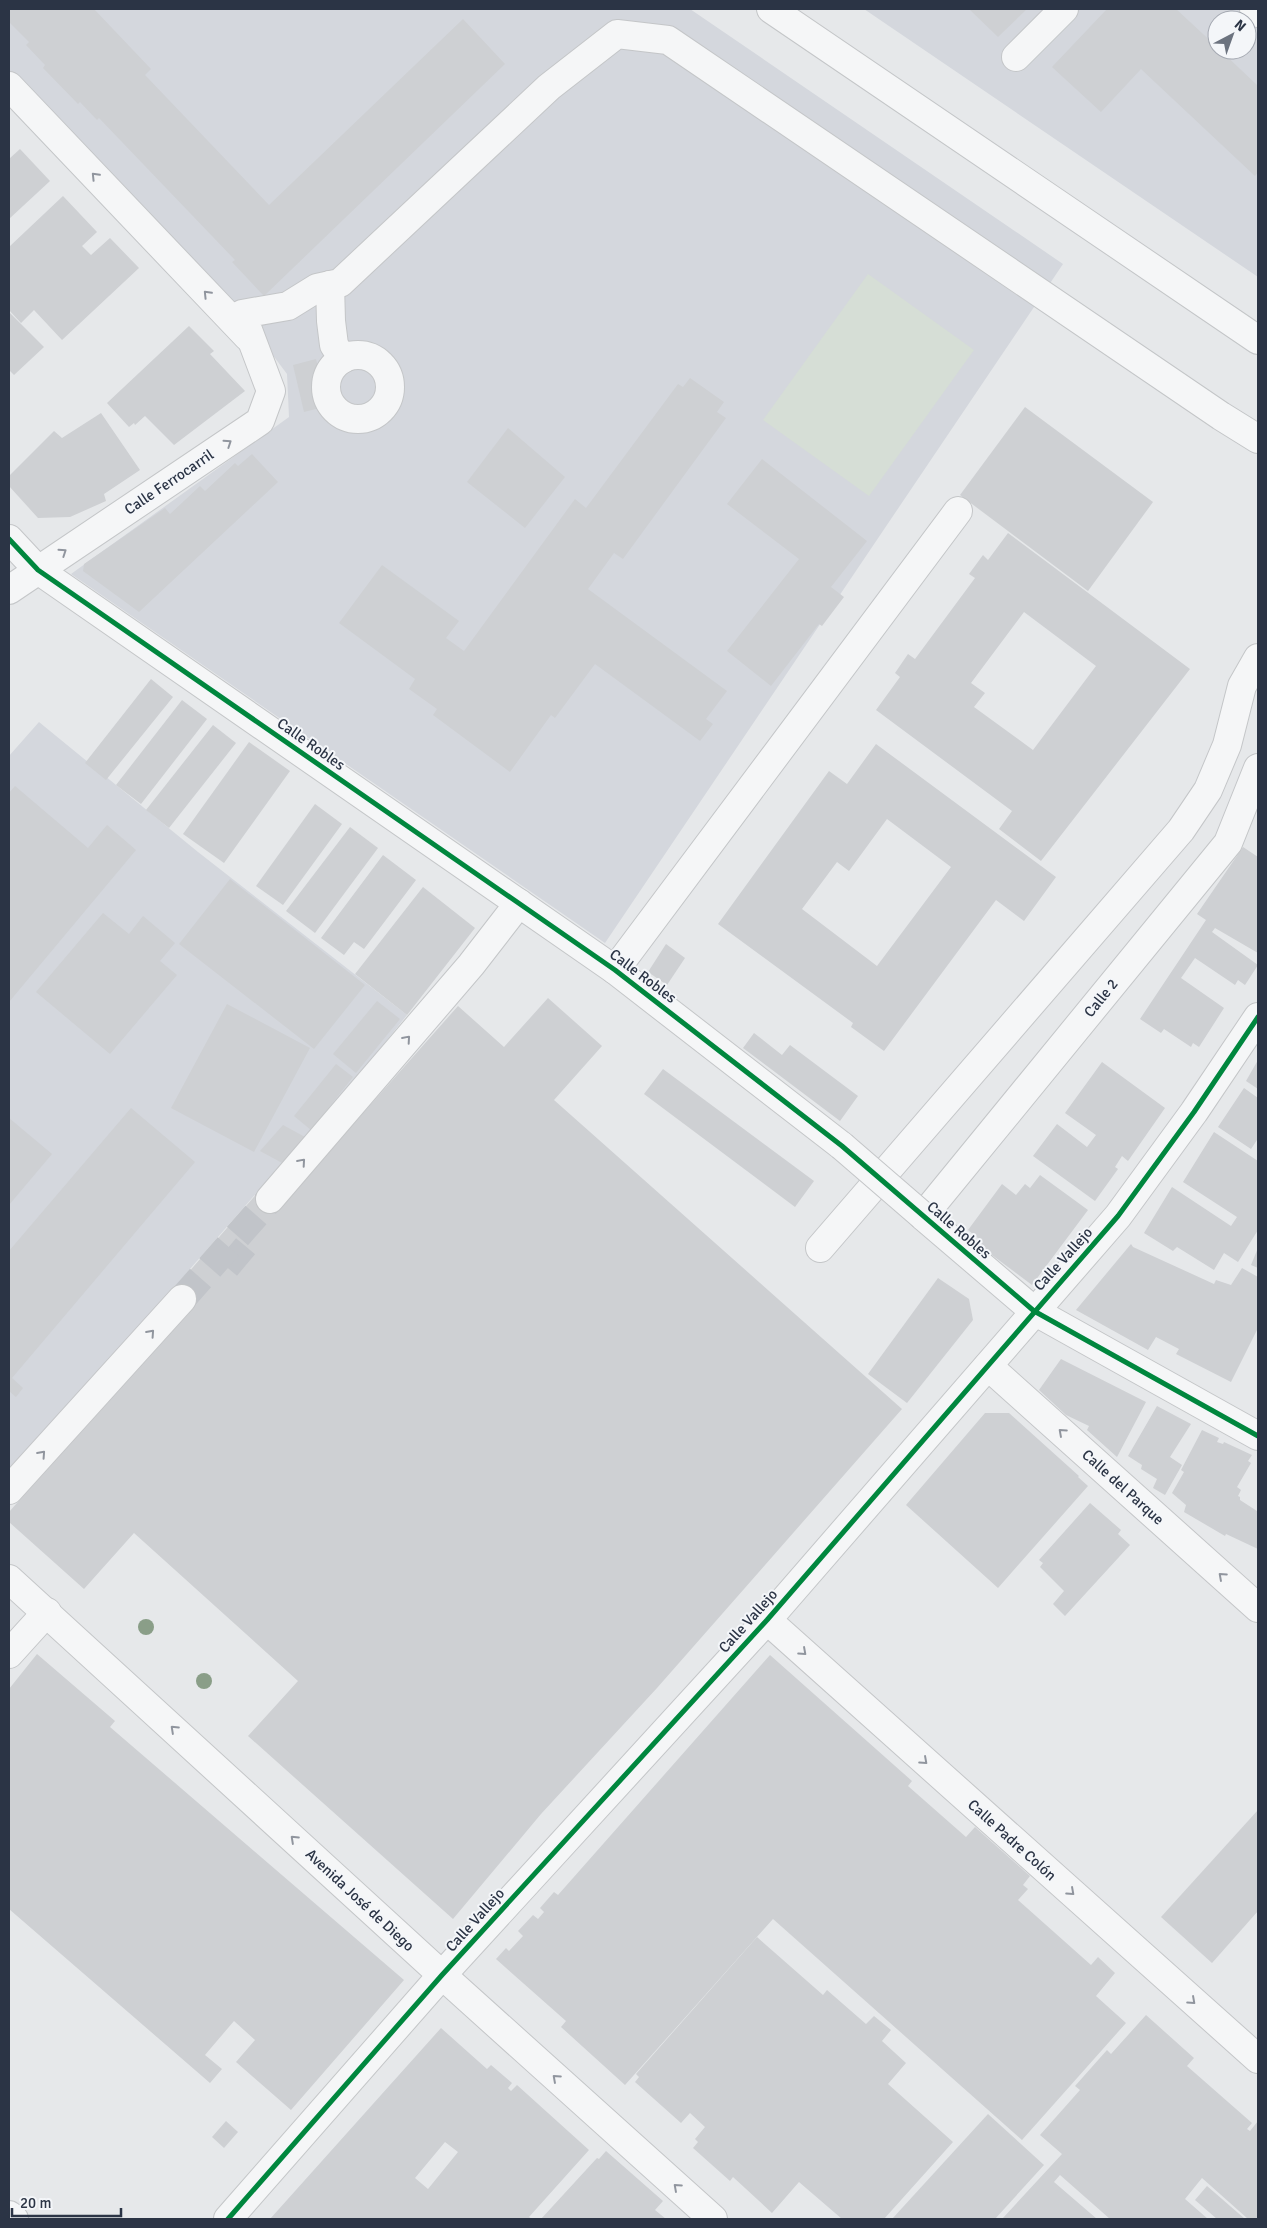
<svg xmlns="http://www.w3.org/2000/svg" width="1267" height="2228" viewBox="0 0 1267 2228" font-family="Signika,sans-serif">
<rect width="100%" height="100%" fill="#e6e8ea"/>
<g fill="#d4d7dd" fill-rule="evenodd">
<polygon points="9,9 690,9 1063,264 605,943 71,574 289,417 287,374 242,314 9,70"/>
<path d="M864,9H1258V277ZM1217,20H1247V50H1217Z"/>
<polygon points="39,722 198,852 407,1015 264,1194 259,1190 9,1476 9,756"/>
</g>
<polygon fill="#d6ded6" points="868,274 974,350 869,496 763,420"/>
<g fill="#ced0d3" fill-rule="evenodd">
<polygon points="9,9 94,9 151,69 145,75 269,205 463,19 505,64 264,296 232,262 235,260 99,118 97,120 80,102 78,104 43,68 45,65 26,45 29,42 9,22"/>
<polygon points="969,9 1027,9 998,37"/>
<polygon points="1107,9 1176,9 1217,47 1217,50 1220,50 1258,86 1258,172 1255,176 1141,69 1101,112 1052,67"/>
<polygon points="20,149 50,181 9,219 9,159"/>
<polygon points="63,196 97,232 82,246 91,255 110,238 139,268 62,340 34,310 21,323 9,310 9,247"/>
<polygon points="9,312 44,347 14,375 9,370"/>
<polygon points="189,326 214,351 210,354 245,391 174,445 145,416 135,425 134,423 129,427 107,403"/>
<polygon points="316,359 322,383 315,385 320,408 304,412 293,365"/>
<polygon points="690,378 724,402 717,412 726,418 623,559 614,553 588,589 727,691 706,719 713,724 700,741 595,664 555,718 551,715 510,772 433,715 437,709 409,689 415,679 339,623 382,565 459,621 446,638 464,651 575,499 586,508 678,384 683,387"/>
<polygon points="1025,407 1153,502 1088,591 960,495"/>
<polygon points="101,413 140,470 104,494 106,501 70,517 38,518 9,486 9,476 54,431 62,438"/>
<polygon points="508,428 565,477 525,528 467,482"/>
<polygon points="252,454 278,482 139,612 83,571 84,564 165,508 170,514 200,486 205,491 235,463 238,466"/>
<polygon points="762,459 867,541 831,587 844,597 822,626 819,624 771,686 727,651 799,559 727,504"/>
<path d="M1008,533L1190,669L1041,861L999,829L1012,811L876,710L900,677L895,673L908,654L915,659L975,578L969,574L983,555L988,560ZM1024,612L1096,666L1033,750L974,707L985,693L971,683Z"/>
<polygon points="151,679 173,697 106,780 85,763"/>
<polygon points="182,700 207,719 141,804 116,785"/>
<polygon points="213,725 236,743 169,828 146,810"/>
<polygon points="249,742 290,771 224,863 183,834"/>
<path d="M876,744L1056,877L1024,921L996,900L884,1051L851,1027L853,1023L718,924L829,771L847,784ZM887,819L951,867L877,966L802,909L837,862L849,871Z"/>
<polygon points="15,786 88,848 107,825 136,850 9,1002 9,793"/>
<polygon points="315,804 342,824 283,905 256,886"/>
<polygon points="350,827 378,848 315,933 286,911"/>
<polygon points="1243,847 1258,857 1258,953 1215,928 1212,932 1258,965 1245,985 1238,980 1235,985 1195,958 1181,978 1224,1008 1199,1047 1193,1043 1191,1047 1164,1029 1161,1033 1140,1019 1206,920 1197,914"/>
<polygon points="383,855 416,880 364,949 354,942 344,955 321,938"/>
<polygon points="230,879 365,985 314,1049 179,944"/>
<polygon points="423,887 475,928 407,1015 355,974"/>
<polygon points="103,913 129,934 143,916 175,943 160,961 177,975 110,1054 36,992"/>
<polygon points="666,944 685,958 667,985 648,972"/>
<polygon points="548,998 602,1046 554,1100 902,1409 657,1688 541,1814 453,1919 248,1736 298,1681 134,1533 84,1589 9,1522 9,1512 190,1308 174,1289 260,1190 279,1208 458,1006 504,1047"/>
<polygon points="377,1001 400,1019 356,1073 333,1054"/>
<polygon points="227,1004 310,1048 254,1152 171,1108"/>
<polygon points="754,1033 782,1055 790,1045 858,1096 840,1121 743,1048"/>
<polygon points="1258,1060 1258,1089 1246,1081"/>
<polygon points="1102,1062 1165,1108 1128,1161 1122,1156 1115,1167 1118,1169 1095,1201 1033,1156 1057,1124 1087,1147 1096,1135 1065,1113"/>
<polygon points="336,1064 353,1077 311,1130 294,1116"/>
<polygon points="663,1069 814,1181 795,1207 644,1094"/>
<polygon points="1244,1088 1258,1098 1258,1141 1257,1140 1251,1149 1218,1127"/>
<polygon points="131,1108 195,1162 12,1378 23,1388 16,1397 9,1391 9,1251"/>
<polygon points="9,1118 52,1154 9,1205"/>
<polygon points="283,1125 305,1137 284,1164 260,1151"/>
<polygon points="1214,1132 1258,1161 1258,1230 1238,1262 1224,1253 1214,1270 1177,1247 1173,1251 1144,1233 1172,1187 1231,1226 1237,1217 1183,1182"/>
<polygon points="1040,1175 1088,1210 1032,1285 980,1246 983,1242 968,1230 1002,1184 1016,1195 1025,1184 1030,1188"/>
<polygon points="1131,1244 1133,1247 1214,1284 1216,1280 1231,1285 1242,1268 1258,1277 1258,1328 1231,1382 1176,1354 1179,1349 1156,1337 1148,1350 1076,1310"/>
<polygon points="1258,1248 1258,1268 1251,1265"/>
<polygon points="938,1278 969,1299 973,1320 907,1403 868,1374"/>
<polygon points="1061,1359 1146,1402 1117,1457 1087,1430 1089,1426 1066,1415 1039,1390"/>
<polygon points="1157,1406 1191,1424 1170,1457 1182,1465 1165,1495 1153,1488 1157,1479 1141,1469 1142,1465 1128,1456"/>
<polygon points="985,1413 1009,1413 1079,1476 1078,1477 1088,1486 998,1588 906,1505"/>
<polygon points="1202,1430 1219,1438 1217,1442 1223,1444 1224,1442 1252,1455 1248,1461 1251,1463 1237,1487 1241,1490 1238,1496 1240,1497 1240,1500 1257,1511 1258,1509 1258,1549 1226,1534 1225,1536 1184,1512 1186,1505 1172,1493 1184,1472 1181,1470"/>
<polygon points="1090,1503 1121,1530 1118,1534 1130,1545 1065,1616 1053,1604 1064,1591 1040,1567 1043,1563 1039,1560"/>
<polygon points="37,1654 115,1721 110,1727 404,1980 291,2110 236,2062 255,2040 234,2021 205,2055 222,2069 210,2083 9,1909 9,1689"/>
<polygon points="770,1655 912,1781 908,1786 966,1837 975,1827 1030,1876 1023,1885 1028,1889 1018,1900 1091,1965 1098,1957 1115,1973 1096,1996 1126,2023 1022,2140 773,1919 625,2085 561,2027 566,2021 496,1959 506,1948 509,1951 523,1936 518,1931 533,1915 538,1919 544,1912 540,1908 554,1892 558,1895"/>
<polygon points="1258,1810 1258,1911 1212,1963 1161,1917"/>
<polygon points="757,1937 823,1995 827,1990 866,2024 874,2016 891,2030 882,2041 906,2063 888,2084 953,2142 884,2219 842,2219 799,2182 772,2213 733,2177 730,2181 693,2148 698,2142 695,2139 705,2127 690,2113 681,2123 635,2082 639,2077 636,2074"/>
<polygon points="1146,2015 1194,2058 1187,2066 1252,2123 1247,2129 1250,2131 1258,2121 1258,2219 1248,2219 1202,2178 1185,2199 1208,2219 1110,2219 1060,2175 1054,2182 1097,2219 1002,2219 1062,2154 1040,2135 1080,2090 1075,2086 1107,2050 1111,2054"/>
<path d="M441,2028L487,2069L491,2065L512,2083L508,2088L511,2091L517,2085L589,2150L529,2217L532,2219H270ZM445,2142L458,2152L428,2189L415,2178Z"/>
<polygon points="988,2114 1044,2165 995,2219 892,2219"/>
<polygon points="226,2121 238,2132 224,2148 212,2137"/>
<polygon points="606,2151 663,2201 655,2210 666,2219 541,2219 597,2158 599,2159"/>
<polygon points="1207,2186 1245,2219 1217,2219 1195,2200"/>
</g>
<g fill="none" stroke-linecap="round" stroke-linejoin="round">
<g stroke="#c1c4c9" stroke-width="28" stroke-dasharray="28 14" stroke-linecap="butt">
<polyline points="227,1249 246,1265"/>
<polyline points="182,1299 270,1199"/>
</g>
<defs>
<g id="minor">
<polyline points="771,9 1258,340"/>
<polyline points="1254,9 1258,13"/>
<polyline points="1016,57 1064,9"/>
<polyline points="9,86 248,337"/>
<polyline points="330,285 331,321 334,345 343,359"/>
<circle cx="358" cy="387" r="32"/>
<polyline points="9,539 38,570 615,970 842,1146"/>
<polyline points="9,590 260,421 271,391 242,314 288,306 317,288 340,283 549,87 617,34 668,40 1221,416 1258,439"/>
<polyline points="1258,768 1228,843 923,1216 1034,1311 1258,1436"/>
<polyline points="615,970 958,511"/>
<polyline points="270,1199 471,965 519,903"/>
<polyline points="820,1248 1181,830 1208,790 1227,745 1242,686 1258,658"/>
<polyline points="988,1366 1258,1608"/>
<polyline points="9,1490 182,1299"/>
<polyline points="9,1579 442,1975 713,2219"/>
<polyline points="767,1620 1258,2059"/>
<polyline points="9,1654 47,1612"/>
<polyline points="9,2215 14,2219"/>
<polyline points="228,2219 442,1975 767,1620 1118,1216 1194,1112 1258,1017"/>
</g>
</defs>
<use href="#minor" stroke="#c4c6c8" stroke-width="30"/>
<use href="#minor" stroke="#f5f6f7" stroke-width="28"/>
<defs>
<polyline id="minor-bridge" points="842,1146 923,1216"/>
</defs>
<use href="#minor-bridge" stroke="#c4c6c8" stroke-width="30" stroke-linecap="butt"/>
<use href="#minor-bridge" stroke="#f5f6f7" stroke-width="28"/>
<defs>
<g id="cycleway">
<polyline points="9,539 38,570 615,970 842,1146 1034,1311 1258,1436"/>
<polyline points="228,2219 442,1975 767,1620 1118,1216 1194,1112 1258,1017"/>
</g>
</defs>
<use href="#cycleway" stroke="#f4f6f9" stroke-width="8"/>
<use href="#cycleway" stroke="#00873e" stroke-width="5"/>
</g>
<g fill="#8a9e88">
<circle cx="146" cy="1627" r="8"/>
<circle cx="204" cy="1681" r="8"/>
</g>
<defs><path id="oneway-chevron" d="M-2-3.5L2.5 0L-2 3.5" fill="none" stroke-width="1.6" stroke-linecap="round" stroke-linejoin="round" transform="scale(1.25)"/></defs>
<g stroke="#90959e">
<use href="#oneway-chevron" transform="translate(95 176) rotate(-134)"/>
<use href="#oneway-chevron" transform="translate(207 294) rotate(-134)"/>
<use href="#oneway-chevron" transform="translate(228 443) rotate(-34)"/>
<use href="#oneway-chevron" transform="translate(63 552) rotate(-34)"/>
<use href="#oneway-chevron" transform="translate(407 1039) rotate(-49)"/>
<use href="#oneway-chevron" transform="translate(302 1162) rotate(-49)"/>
<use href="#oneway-chevron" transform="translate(151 1333) rotate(-48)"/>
<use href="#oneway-chevron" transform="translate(1062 1432) rotate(-138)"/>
<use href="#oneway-chevron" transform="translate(42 1454) rotate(-48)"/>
<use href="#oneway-chevron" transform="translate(1222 1576) rotate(-138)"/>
<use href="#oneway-chevron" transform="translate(803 1652) rotate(42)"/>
<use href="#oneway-chevron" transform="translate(174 1729) rotate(-137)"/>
<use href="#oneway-chevron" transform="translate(924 1761) rotate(42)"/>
<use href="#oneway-chevron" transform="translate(294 1839) rotate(-137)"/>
<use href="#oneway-chevron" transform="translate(1071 1892) rotate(42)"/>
<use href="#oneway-chevron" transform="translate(1192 2001) rotate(42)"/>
<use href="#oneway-chevron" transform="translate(556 2078) rotate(-138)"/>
<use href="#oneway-chevron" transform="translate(677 2187) rotate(-138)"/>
</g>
<g text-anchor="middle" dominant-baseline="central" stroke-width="4" stroke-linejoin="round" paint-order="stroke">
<g font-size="15" fill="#2b3445" stroke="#f4f6f9">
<text transform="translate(169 482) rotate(-34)">Calle Ferrocarril</text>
<text transform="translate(311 744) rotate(35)">Calle Robles</text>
<text transform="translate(643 976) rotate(37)">Calle Robles</text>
<text transform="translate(1101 998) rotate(-51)">Calle 2</text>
<text transform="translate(959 1230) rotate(41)">Calle Robles</text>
<text transform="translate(1063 1259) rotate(-48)">Calle Vallejo</text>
<text transform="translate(1123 1487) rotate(42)">Calle del Parque</text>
<text transform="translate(748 1621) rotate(-48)">Calle Vallejo</text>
<text transform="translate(1012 1840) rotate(42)">Calle Padre Colón</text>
<text transform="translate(360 1900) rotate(43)">Avenida José de Diego</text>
<text transform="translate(475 1920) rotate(-48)">Calle Vallejo</text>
</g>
</g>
<rect width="1267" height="2228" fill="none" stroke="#2b3445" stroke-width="20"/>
<g transform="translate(1232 35) rotate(41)"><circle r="24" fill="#f4f6f9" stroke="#a4a8b1"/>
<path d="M0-4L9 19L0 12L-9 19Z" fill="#6c737f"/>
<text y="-8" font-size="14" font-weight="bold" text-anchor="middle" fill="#2b3445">N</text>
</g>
<path d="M12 2208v8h109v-8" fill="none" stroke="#2b3445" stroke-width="2.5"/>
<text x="20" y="2208" font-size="15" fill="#2b3445" stroke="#f4f6f9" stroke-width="4" paint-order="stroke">20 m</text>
</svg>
